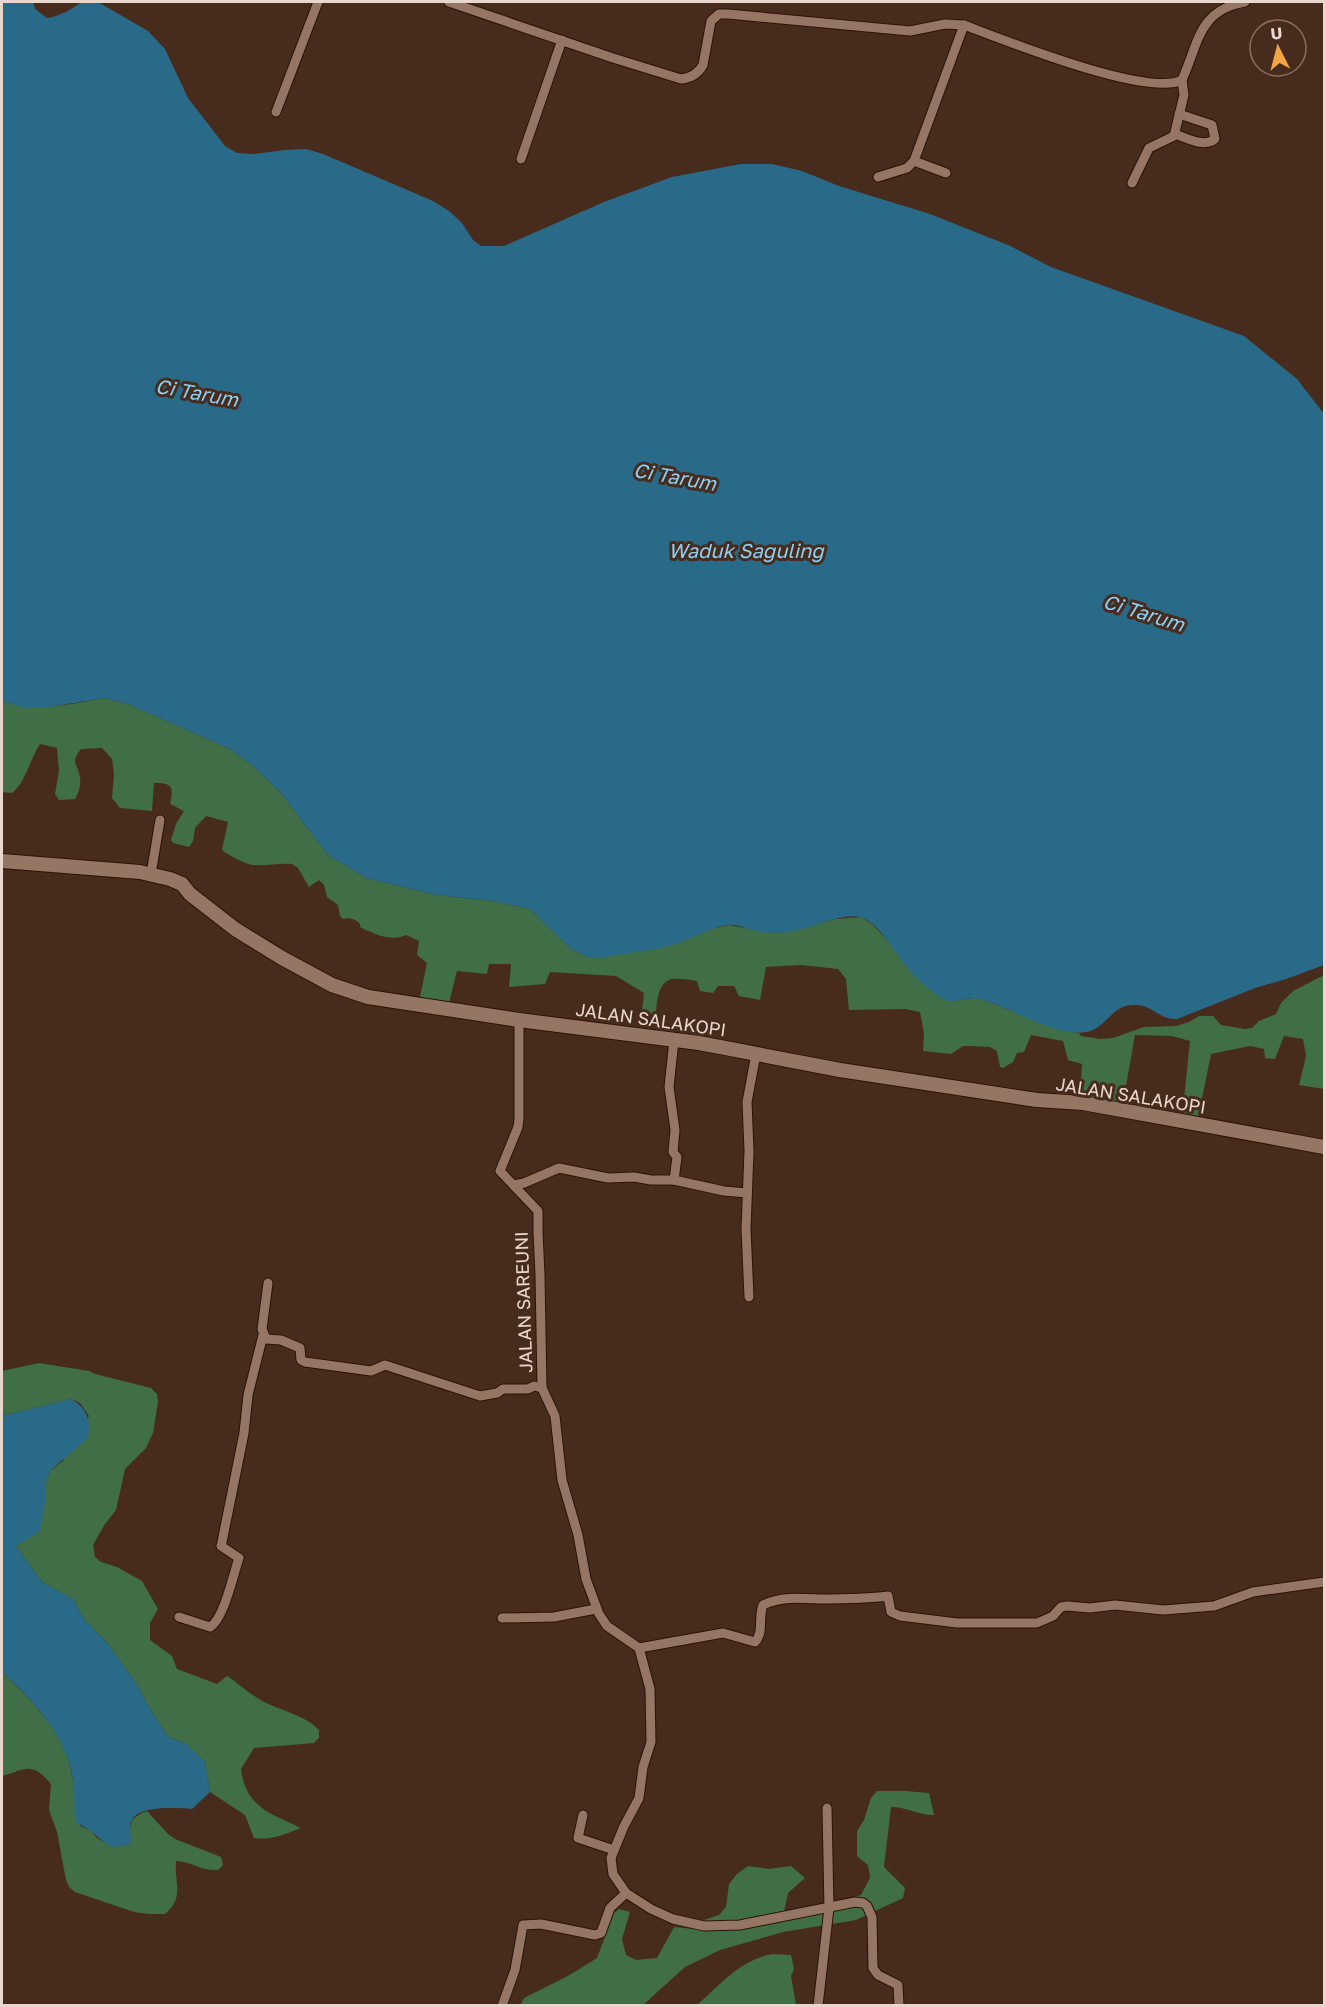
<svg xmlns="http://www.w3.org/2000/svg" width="1326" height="2007" viewBox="0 0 1326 2007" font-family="'Golos Text',sans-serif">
<rect width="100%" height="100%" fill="#472c1d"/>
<g fill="#3f6e47">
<path d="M105,698L128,704L230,749L253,766L281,793L328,855L366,878L436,895L493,901L530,909L571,949L588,957L729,925L768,932L797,930L835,919L861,917L872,924L894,947L906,966L939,996L951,1001L975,998L987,1001L1042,1023L1071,1032L1079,1033L1081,1036L1100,1039L1113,1038L1144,1027L1176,1026L1189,1022L1199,1016H1213L1221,1025L1245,1029L1252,1028L1259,1021L1276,1014L1281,1003L1293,991L1324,975V1089L1299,1085L1306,1056L1303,1039L1284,1036L1275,1059L1265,1058L1264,1049L1250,1046L1211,1054L1198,1118L1182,1117L1190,1041L1172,1036L1135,1035L1123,1103L1096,1100L1080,1096L1082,1064L1068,1060L1063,1041L1031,1035L1024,1052L1017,1053L1013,1062L1003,1068L1000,1067L997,1051L990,1047L971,1046H963L951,1054L923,1051L924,1033L920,1012L905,1009L849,1010L846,979L838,969L801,965L766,967L760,1000L739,996L734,986H718L713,993L700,991L697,981C690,980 679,978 672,979C655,983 657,1009 655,1023L641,1021L644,993L616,976L550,972L545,984L509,987L511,964H489L487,974L457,971L449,1003L420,997L427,963L417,955L419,941L406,935C391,942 374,934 360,927V924C356,919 348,917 343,919L340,916L338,905L327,897L324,885L319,880L309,887L298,868L292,864C280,863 264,866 253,865C245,864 228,855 222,850L228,822L206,816L195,828L193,841L189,847L173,843L171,840L176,824L184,811L170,804C174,786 172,783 154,783L152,811L120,808L112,798L114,774L112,759L102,748L81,749C69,764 79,764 80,778C81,785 79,793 75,799L59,800L55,794L59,771L57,748L40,744C30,759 26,782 12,793L2,792L3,758L2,749V701C35,713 70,704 105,698Z"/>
<path d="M39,1363L89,1371L95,1374L151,1388L157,1394L158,1402L153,1433L146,1448L125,1469L116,1510L105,1524L93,1545L95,1557L101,1562L117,1567L142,1581L158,1609L150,1623V1640L172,1656L177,1669L217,1684L227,1676C238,1683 247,1692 259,1699C278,1711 303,1713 319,1730V1738L314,1743L254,1748L241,1769C244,1796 259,1810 284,1820C290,1823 294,1824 300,1828C288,1834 267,1841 254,1838L245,1815L210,1792L205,1762L185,1743L168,1737L146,1702L138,1686L108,1644L85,1620L73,1599L42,1582L16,1546L45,1502V1483L51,1470L63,1461L89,1416L80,1403L71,1399L2,1416V1371Z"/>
<path d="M2,1672C31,1700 62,1729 71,1770C75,1789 77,1808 80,1826L90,1830L97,1838L113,1847L130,1844C131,1825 126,1819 147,1811L168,1834L175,1839L221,1857L223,1865L218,1870C201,1871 190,1861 176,1861C174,1884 185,1897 165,1914H149L134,1912L75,1892L69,1887L66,1880L57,1832L49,1810L51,1784C32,1761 26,1769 2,1776Z"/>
<path d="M877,1791H905L929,1793L934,1815C919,1815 906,1807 891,1807L884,1867L905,1888L903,1898L856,1920L783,1932L720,1950L685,1967L643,2005L520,2006L524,1998L568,1976L597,1958L614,1913L619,1909L630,1912L622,1939L626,1955L636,1960L657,1958L674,1927L693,1929L704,1920L719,1915L726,1907L729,1884L737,1874L748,1866L769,1869L791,1866L805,1878L788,1893L784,1911L850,1899L861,1895L870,1878L868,1865L857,1856V1831L864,1820L871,1798Z"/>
<path d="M773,1954L791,1955L794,1969L791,1976L796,2005H697C720,1985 741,1959 773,1954Z"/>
</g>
<g fill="#2a6a89">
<path d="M2,2H33L35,9L47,18L53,17L66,12L82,2H98L148,31L165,49L188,98L225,146L237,153L254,154L285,150L306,149L323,154L433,201L449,211L462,223L473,240L481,246H504L604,202L672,177L741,164H772L802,171L839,186L930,214L1008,245L1051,267L1244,336L1297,379L1324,414V965L1286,979L1255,988L1177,1019C1159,1020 1153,1005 1136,1005C1111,1003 1107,1029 1086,1032C1055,1038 1010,1006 979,999C967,996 955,1005 944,999C933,994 914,976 906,966C894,952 880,923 860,917C842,913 816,926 798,930C785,933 766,934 753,930C744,928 737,924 727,925C709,928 693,938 676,944C652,951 624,953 600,958L588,957L571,949L530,909L493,901L436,895L366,878L328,855L281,793L253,766L230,749L128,704L105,698L42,708H26L2,701Z"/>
<path d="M71,1399C87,1408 91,1420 88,1438L51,1470L45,1483V1502L39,1532L16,1546L42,1582L73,1599L85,1620L108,1644L138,1686L146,1702L168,1737L185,1743L205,1762L210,1792L192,1809C177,1808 149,1806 136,1815C133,1817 132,1821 130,1823L131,1844L113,1847C104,1843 99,1838 92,1832C86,1826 80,1827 75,1820C74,1803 75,1785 71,1769C60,1728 32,1700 2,1672V1416Z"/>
</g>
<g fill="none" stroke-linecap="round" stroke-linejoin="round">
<defs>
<g id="street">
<path d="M449,2L613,58L681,79C691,78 698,74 703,65L711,21L719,14H728L910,31L945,24L964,25C1004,40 1148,98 1182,80C1199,43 1198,10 1245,2"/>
<polyline points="276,112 318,2"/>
<path d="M1175,134C1187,138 1204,148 1215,139L1212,125L1179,114"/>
<polyline points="521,159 562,40"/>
<polyline points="914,161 946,173"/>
<polyline points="878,177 907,168 914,161 964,25"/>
<polyline points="1132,183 1149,148 1174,136 1184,95 1182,80"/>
<polyline points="151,874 160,820"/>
<polyline points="519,1020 519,1119 518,1127 500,1171 538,1211 538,1232 540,1275 542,1388 555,1416 562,1480 578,1535 586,1579 599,1614 607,1626 639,1648"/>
<polyline points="674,1040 669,1087 675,1130 673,1152 677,1157 674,1180"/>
<polyline points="514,1185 524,1183 559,1168 608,1178 634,1177 651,1180 674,1180 724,1191 747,1193"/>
<polyline points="268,1283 262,1329 266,1339 281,1340 300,1348 301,1360 305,1362 371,1371 385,1365 480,1396 497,1393 503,1389 528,1389 534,1386 542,1388"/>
<polyline points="749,1297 746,1229 749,1151 747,1102 756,1054"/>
<path d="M179,1617L210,1627C224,1619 233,1575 239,1558L221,1546L222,1542L244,1433L248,1395L263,1335"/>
<polyline points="502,1618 554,1617 596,1609"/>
<path d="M639,1648L723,1633L755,1642C764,1633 758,1617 763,1605C781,1596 801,1598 820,1599C842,1599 865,1599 888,1596L891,1612L900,1616L957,1623H1037L1053,1616L1061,1607L1067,1606L1090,1608L1115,1605L1163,1610L1214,1606L1253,1592L1324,1582"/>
<polyline points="639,1648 650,1689 651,1742 643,1767 639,1798 624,1826 611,1858 613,1874 626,1893 651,1909 673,1919 704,1926 740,1925 855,1902 863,1903 867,1906 872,1917 873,1968 878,1975 898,1985 899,2006"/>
<polyline points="583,1815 578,1838 614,1850"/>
<polyline points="502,2006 515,1970 523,1925 541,1924 595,1935 601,1933 610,1908 626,1893"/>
<polyline points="818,2006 829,1908 827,1808"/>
</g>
<polyline id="secondary" points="2,861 140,872 170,879 182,884 190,894 235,929 282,958 332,985 368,997 519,1020 699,1043 840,1070 1037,1100 1083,1103 1324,1147"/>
</defs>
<use href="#street" stroke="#2c1306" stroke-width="11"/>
<use href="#secondary" stroke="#2c1306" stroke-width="16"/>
<use href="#street" stroke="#957665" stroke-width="9"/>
<use href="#secondary" stroke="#957665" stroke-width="14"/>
</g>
<g text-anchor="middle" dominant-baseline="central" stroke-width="6" stroke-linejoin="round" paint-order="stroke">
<g font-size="18" fill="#e9d7cd" stroke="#472c1d">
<text transform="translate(651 1019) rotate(8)">JALAN SALAKOPI</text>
<text transform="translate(1131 1095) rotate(9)">JALAN SALAKOPI</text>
<text transform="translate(523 1302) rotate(-92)">JALAN SAREUNI</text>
</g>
<g font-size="20" font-style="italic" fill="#89d0f6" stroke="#472c1d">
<text transform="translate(197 392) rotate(10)">Ci Tarum</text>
<text transform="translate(675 476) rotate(10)">Ci Tarum</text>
<text x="746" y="550">Waduk Saguling</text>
<text transform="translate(1144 612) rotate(17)">Ci Tarum</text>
</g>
</g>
<rect width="1326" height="2007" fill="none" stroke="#e9d7cd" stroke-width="6"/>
<g transform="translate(1278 48) rotate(354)"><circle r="28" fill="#472c1d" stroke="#887063" stroke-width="1.5"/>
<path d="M0-4.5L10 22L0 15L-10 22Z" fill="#f4a345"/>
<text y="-9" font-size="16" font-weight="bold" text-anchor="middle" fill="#e9d7cd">U</text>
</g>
</svg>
